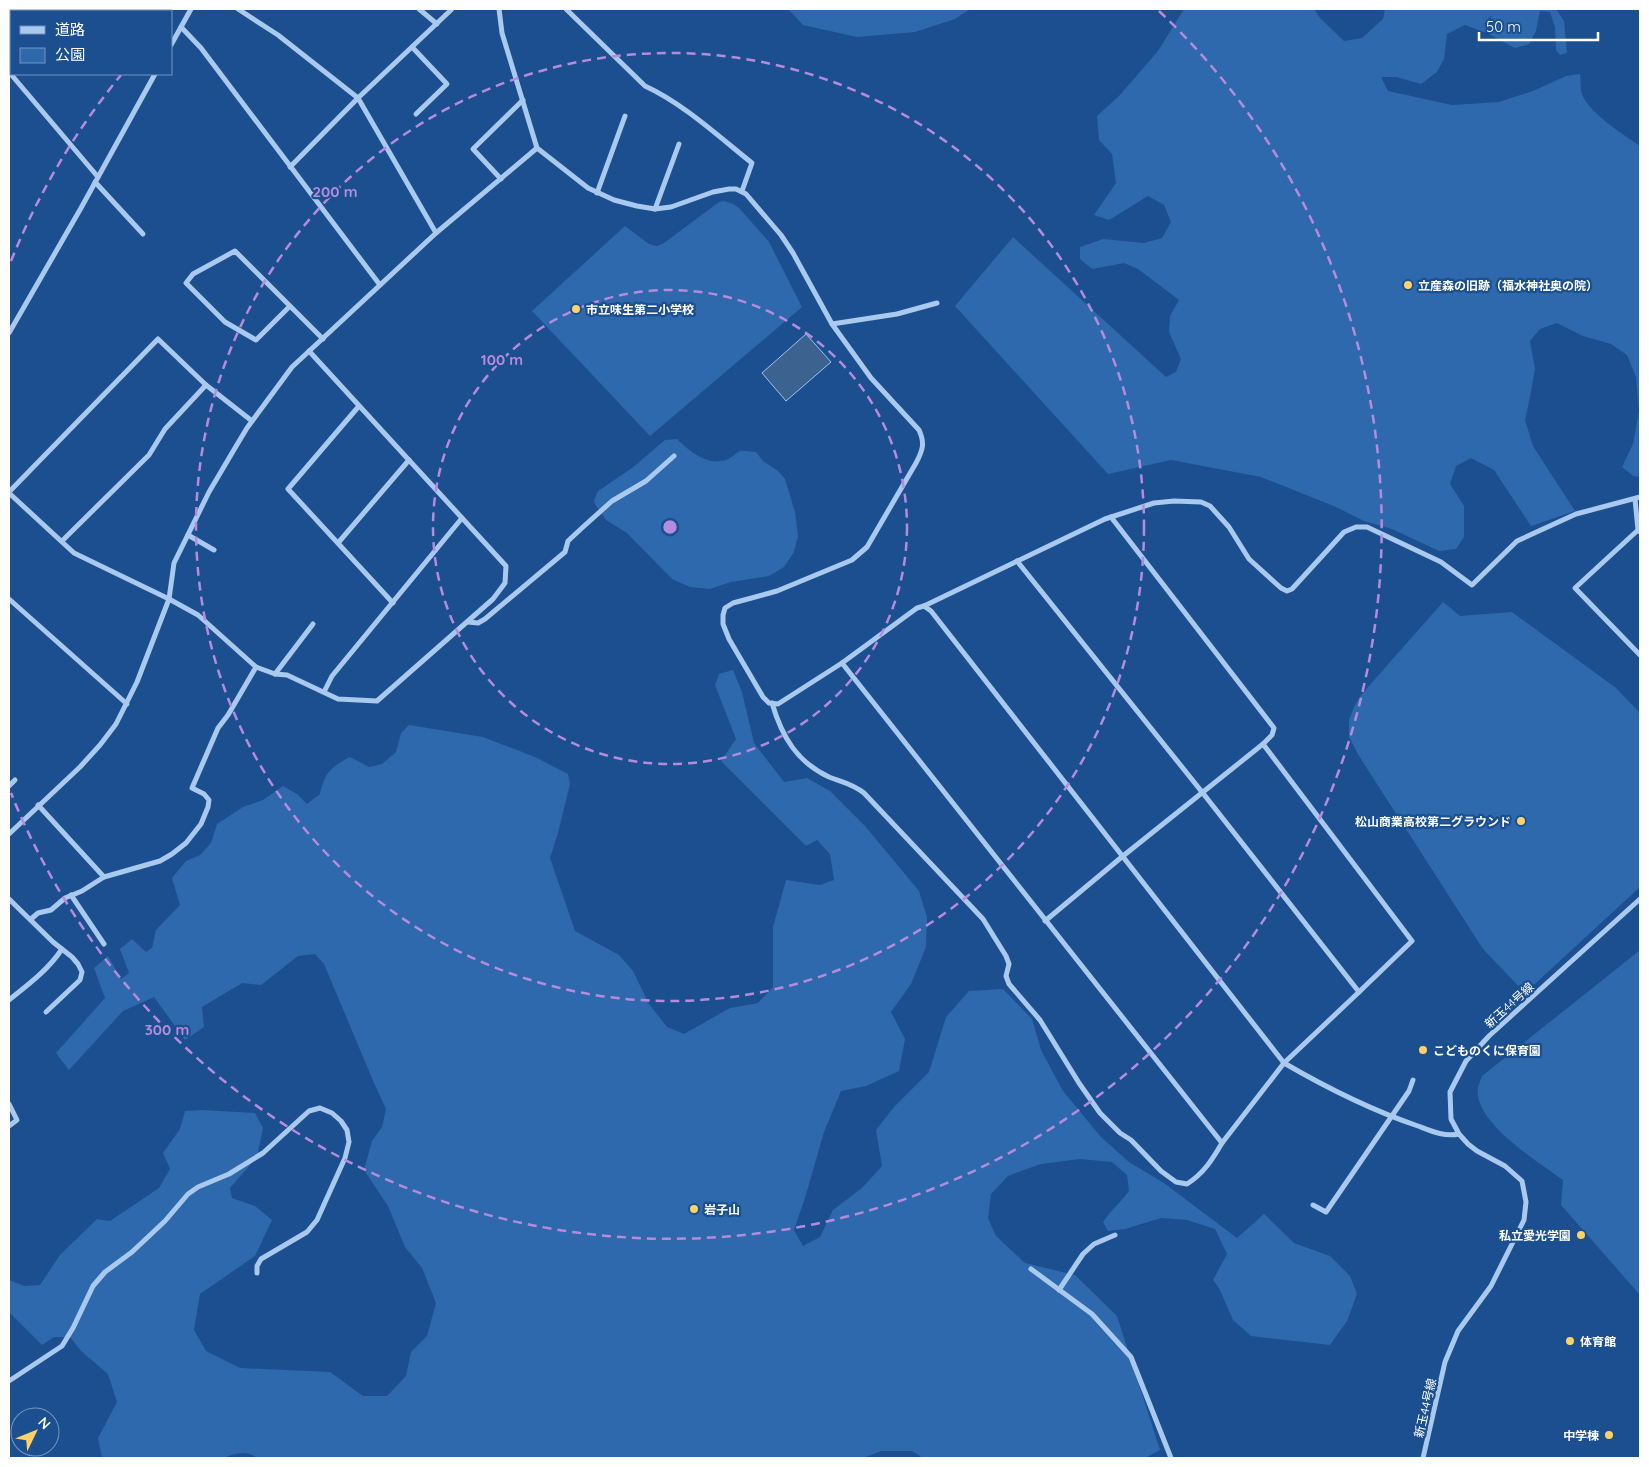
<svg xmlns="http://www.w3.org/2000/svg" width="1649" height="1467" viewBox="0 0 1649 1467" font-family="Quicksand,'Noto Sans JP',sans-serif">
<rect width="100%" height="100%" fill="#1b4f8f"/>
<g fill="#2e69ad">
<polygon points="788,9 970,9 955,19 915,32 857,37 803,25"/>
<path d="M1184,9H1314L1320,18L1344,41L1362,38L1383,19L1385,9H1556L1564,21L1567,53L1560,55L1556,50L1555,27L1550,12L1540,11L1536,31L1529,44L1515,48L1487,33L1465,25L1447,34L1444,59L1437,72L1421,84L1396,77H1381L1388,91L1452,105L1499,102L1533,91L1566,76L1580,74C1581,80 1580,88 1582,94C1588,112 1624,135 1640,146V477L1633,476L1622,467L1633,444L1639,411L1636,377L1627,355L1611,344L1583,336L1557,323L1540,329L1530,341L1535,369L1530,397L1525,420L1533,446L1575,511L1531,526L1494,470L1471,458L1456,466L1450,484L1464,506V537L1456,549L1439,551L1392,529L1364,521L1336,507L1261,477L1171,460L1108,474L955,306L1013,237L1166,377L1176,372L1181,359L1169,332L1170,316L1179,300L1138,269L1124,263L1092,269L1080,259V247L1103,239L1144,243L1162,238L1171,222L1164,205L1148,196L1109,220L1094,215L1116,183L1112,154L1099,140L1097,116L1119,96L1158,51Z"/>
<polygon points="724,201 733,204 739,208 769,242 802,307 650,436 532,311 625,226 649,244 657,246 664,243 719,202"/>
<path d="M677,439C690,452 708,466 726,460C732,458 735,453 740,451C745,450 752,452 756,452L763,461L778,471L785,479L795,512L798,536L794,552L784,567L769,576L731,582L710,589L690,587L672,579L627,533L606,520L595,504L594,500L598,491L632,468L665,440Z"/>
<polygon points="1443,602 1460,616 1512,612 1616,688 1640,713 1640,887 1525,993 1483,949 1359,756 1349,737 1349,720 1354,707 1361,695"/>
<path d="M733,670L742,692L754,743L784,782L807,778L830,791L865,826L919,891L927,917L926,947L911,984L891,1012L905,1039L899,1071L866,1086L841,1091L824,1132L805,1198L794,1230L803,1246L820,1237L833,1210L862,1188L882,1166L876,1130L894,1107L929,1072L946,1017L969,991L1003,989L1032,1019L1041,1050L1063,1091L1101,1137L1129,1162L1164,1183L1237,1238L1264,1214L1294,1243L1330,1256L1350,1276L1357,1294L1347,1321L1330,1345L1251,1336L1233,1320L1219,1288L1213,1280L1227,1254L1215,1229L1187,1220L1161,1218L1125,1229L1108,1231L1103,1222C1111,1210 1121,1202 1129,1191L1127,1175L1112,1162L1080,1159L1041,1164L1008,1176L991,1194L988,1218L996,1236L1025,1263L1075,1275L1117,1316L1160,1450L1145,1458H923L912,1451H881L863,1458H257C247,1450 235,1453 224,1458H102L98,1438L117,1402L108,1374L81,1351L70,1337H54L42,1345L9,1312V1280L24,1286L40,1285L60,1255L97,1219L110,1221L159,1188L170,1169L163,1153L180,1129L185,1111L202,1110L255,1113L263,1128L257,1157L230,1188L232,1198L255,1206L272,1220L255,1256L200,1294L194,1330L206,1351L240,1368L330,1372L363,1396H387L406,1376L411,1352L427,1336L436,1303L422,1268L405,1247L388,1206L364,1170L372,1141L382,1127L386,1109L374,1083L324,964L315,954L298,956L261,985L242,983L202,1007L204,1027L185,1040L154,997L123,1011L69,1070L56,1053L105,998L94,968L108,956L121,979L129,973L120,949L132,939L146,952L152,948L156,930L180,905L172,878L186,861L200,855L211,843L217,824L243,807L263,800L283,786L297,794L307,804L320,794C325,772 331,767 350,757L369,767L382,764L396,752L401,733L409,725L483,737L535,757L568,774L570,784L558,833L550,858L575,931L619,955L633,971L649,1004L667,1027L684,1034L730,1008L758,1003L773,987V927L786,880L820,885L834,880L830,854L817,840L806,846L721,761L736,739L715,685L719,674Z"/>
<path d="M1639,951L1640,952V1295L1561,1205L1563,1180C1539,1162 1472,1122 1478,1087C1479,1083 1481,1079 1482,1076Z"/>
</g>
<polygon fill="#3c6290" stroke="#9cc4f0" points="806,334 831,362 786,401 762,373"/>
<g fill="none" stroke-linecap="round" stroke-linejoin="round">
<g stroke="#a9c9ee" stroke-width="5">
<polyline points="238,9 278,35 358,98 436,233"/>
<polyline points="419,9 437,24"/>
<path d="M499,9L502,33L537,148L588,188L614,200L637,206L655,209L671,207L713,192L729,189H736L746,194L781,235L793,253L832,324L871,378L919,430C925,443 923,450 916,463L867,547L852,560L777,591L733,603L725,608L723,615V624L729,639L763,697L769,703L778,704L842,663L917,608L924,606L1105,519L1154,503L1174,501L1201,502L1210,506L1229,527L1249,559L1281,588L1287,591L1292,589L1344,532L1356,527H1367L1441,562L1472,585L1517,541L1576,514L1640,497"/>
<path d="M566,9L645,86C684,104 718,136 752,163L742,191"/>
<polyline points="42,11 44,9"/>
<polyline points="181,27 201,48 380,285"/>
<polyline points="9,45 11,42"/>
<polyline points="171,45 191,9"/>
<polyline points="412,47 447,84 416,114"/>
<polyline points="9,72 98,177"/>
<polyline points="290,167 358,98 452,9"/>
<polyline points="501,179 473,149 523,100"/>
<polyline points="95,182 143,234"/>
<polyline points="597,193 625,116"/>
<polyline points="655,209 679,144"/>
<polyline points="290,306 256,340 225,322 186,283 193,274 235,251 323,339"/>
<polyline points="832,324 897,314 937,303"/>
<polyline points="9,333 81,208 155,74"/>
<polyline points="359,406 288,489 393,603"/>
<polyline points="9,492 158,339 206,385 252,421"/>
<polyline points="9,493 74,553 169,599 198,615 256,667 275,674 287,675 338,699 377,701 493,599 505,583 506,566 309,351"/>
<polyline points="1635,499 1638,530 1640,532"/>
<polyline points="1638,530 1575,588 1640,655"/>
<polyline points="188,535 214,550"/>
<polyline points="62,541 149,455 165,429 206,385"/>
<polyline points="338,543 409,460"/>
<polyline points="9,599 127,704"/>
<path d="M924,606L931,611L1284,1063C1327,1088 1371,1110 1418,1126C1431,1131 1444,1137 1459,1134"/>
<polyline points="468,622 478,623 485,619 565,552 568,541 583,527 612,501 646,481 674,456"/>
<polyline points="842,663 1222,1143 1284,1063 1359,992 1202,792 1017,561"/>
<polyline points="275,674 313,624"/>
<polyline points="324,692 332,676 462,518"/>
<path d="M772,703C782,737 797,762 829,777C842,782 853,784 864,793L983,919L1006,956L1009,964L1006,976L1009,984L1040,1020L1079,1083L1100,1113L1120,1133L1131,1140L1161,1171L1176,1182L1187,1184C1204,1173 1212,1160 1222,1143"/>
<polyline points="1263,744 1412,941 1359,992"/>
<polyline points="9,786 15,780"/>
<polyline points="38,805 104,877"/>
<polyline points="9,834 80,767 100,745 116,724 137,682 169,599 174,563 209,492 235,448 247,428 292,367 436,233 537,148"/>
<polyline points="71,895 104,944"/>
<polyline points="9,899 53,942 72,957 78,964 82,972 80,980 46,1012"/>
<polyline points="31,919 38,913 51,910 65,898 82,891 104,877 160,861 172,854 186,843 201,824 208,807 209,800 204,794 192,788 218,728 228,715 256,667"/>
<polyline points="1045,921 1123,856 1263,744 1272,735 1274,728 1111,517"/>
<path d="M9,1000C29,984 48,970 62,949"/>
<polyline points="9,1104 17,1120 9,1126"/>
<polyline points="1313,1205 1326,1212 1409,1091 1413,1080"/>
<polyline points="1031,1269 1092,1314 1131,1357 1171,1458"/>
<polyline points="1059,1290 1083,1254 1094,1244 1115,1235"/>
<polyline points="9,1381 62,1346 73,1328 93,1286 105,1272 132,1252 165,1221 188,1194 198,1187 229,1174 263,1153 309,1111 320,1108 332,1113 341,1121 347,1130 349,1142 345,1158 317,1220 307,1232 261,1259 257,1266 257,1273"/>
<polyline points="1423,1458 1445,1362 1458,1331 1491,1286 1524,1220 1526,1202 1522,1181 1505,1166 1477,1151 1468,1144 1459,1134 1451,1119 1450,1092 1466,1061 1489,1036 1640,899"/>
</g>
</g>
<g fill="none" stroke="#b68bdc" stroke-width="2.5" stroke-dasharray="9 6">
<circle cx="670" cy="527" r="237"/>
<circle cx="670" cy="527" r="474"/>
<path d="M11 261A711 711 0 0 1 121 75M1159 11A711 711 0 1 1 11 793"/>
</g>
<g fill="#ffd166" stroke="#1b4f8f" stroke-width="2">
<circle cx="1408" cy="285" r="5"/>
<circle cx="576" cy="309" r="5"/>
<circle cx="1521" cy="821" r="5"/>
<circle cx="1423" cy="1050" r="5"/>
<circle cx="694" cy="1209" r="5"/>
<circle cx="1581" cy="1235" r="5"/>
<circle cx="1570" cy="1341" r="5"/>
<circle cx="1609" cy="1435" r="5"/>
</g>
<g text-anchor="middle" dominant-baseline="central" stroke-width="4.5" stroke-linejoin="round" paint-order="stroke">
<g font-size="12" font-weight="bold" fill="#fff" stroke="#1b4f8f" text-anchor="start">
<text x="1418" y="285">立産森の旧跡（福水神社奥の院）</text>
<text x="586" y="309">市立味生第二小学校</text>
<text x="1511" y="821" text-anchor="end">松山商業高校第二グラウンド</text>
<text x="1433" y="1050">こどものくに保育園</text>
<text x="704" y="1209">岩子山</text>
<text x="1571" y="1235" text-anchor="end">私立愛光学園</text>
<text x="1580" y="1341">体育館</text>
<text x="1599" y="1435" text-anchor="end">中学棟</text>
</g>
<g font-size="12" fill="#fff" stroke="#1b4f8f">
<text transform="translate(1509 1005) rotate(-42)">新玉44号線</text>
<text transform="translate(1425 1408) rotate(-77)">新玉44号線</text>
</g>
</g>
<circle cx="670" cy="527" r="8" fill="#b68bdc" stroke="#1b4f8f" stroke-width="2.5"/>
<g font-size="15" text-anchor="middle" font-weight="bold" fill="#b68bdc" stroke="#1b4f8f" stroke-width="4.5" stroke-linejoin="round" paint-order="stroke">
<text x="335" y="197">200 m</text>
<text x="502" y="365">100 m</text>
<text x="167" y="1035">300 m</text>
</g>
<rect width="1649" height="1467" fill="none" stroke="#ffffff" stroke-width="20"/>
<rect x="10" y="10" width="162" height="65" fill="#1b4f8f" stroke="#7695bc"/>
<rect x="20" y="26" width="25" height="8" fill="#a9c9ee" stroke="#7695bc"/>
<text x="55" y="35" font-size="15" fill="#ffffff">道路</text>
<rect x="20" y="48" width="25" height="15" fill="#2e69ad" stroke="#7695bc"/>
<text x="55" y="60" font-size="15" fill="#ffffff">公園</text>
<g transform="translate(35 1432) rotate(47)"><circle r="24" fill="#1b4f8f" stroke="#7695bc"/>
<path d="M0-4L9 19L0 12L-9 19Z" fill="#ffd166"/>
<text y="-8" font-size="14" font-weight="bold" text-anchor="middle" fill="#ffffff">N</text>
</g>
<path d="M1479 32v8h119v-8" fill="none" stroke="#ffffff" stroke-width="2.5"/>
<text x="1486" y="32" font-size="15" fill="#ffffff" stroke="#1b4f8f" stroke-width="4" paint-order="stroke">50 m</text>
</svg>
